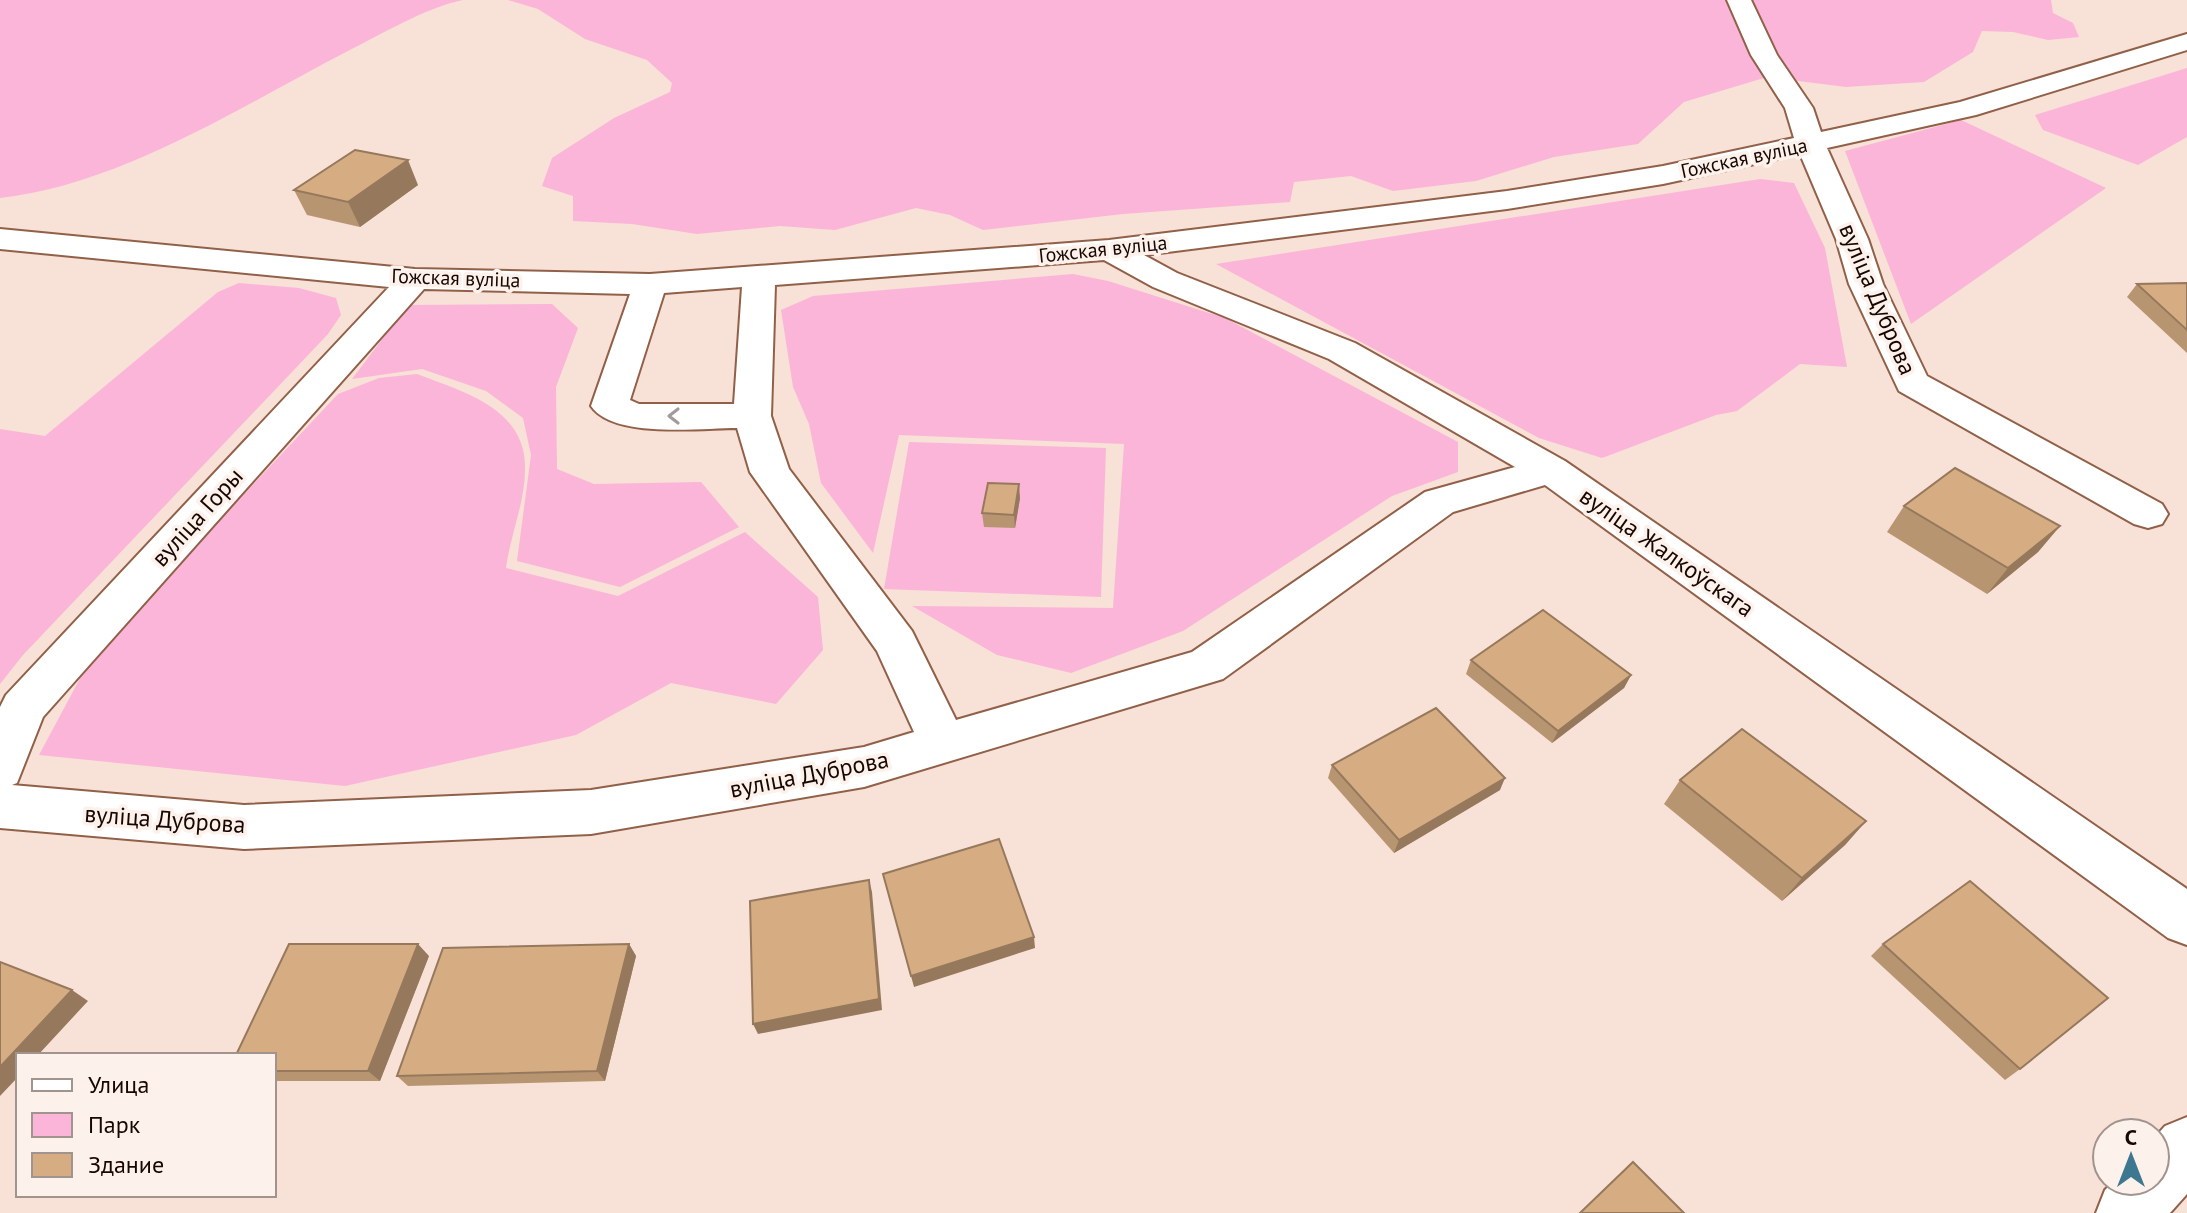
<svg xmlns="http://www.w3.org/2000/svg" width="2187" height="1213" viewBox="0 0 2187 1213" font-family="'PT Sans',sans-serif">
<rect width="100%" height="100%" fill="#f8e1d6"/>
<g fill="#fbb5d8">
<path d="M0,0H463C429,6 378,36 346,52C240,107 120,185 0,198Z"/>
<polygon points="508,0 2051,0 2053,13 2073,23 2079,37 2048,40 2013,32 1982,31 1973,52 1924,82 1846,87 1767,77 1684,102 1638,144 1554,157 1476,181 1393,191 1351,176 1294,182 1290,202 1123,214 983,230 950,215 916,208 835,230 780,226 697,234 632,224 573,221 573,196 542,186 552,158 614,118 670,92 672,83 647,60 585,39 538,9"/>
<polygon points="2187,68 2187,137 2138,165 2043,130 2035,115"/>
<polygon points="1961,120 2106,188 1911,324 1845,151"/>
<polygon points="1760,179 1794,183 1825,248 1847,367 1800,364 1737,411 1716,415 1602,458 1539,438 1216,264"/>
<polygon points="1073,274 1108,281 1225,318 1458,442 1458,472 1392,496 1183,631 1071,673 997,655 912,606 1113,608 1124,444 899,435 873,553 821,483 809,424 793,387 781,310 813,296"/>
<polygon points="239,283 299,288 336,298 341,315 328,334 23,655 0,684 0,429 45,436 218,292"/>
<polygon points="552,304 578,328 556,387 557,469 594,484 701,482 739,527 620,587 517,561 531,455 523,418 486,391 422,369 352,379 399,317 412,305"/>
<path d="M417,374C463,392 527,408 525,470C525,502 510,536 506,568L618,596L745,532L818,597L823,650L776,704L671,683L576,735L345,786L39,755L92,656L338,394L379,378Z"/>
<polygon points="909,442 1106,448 1101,597 884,589"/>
</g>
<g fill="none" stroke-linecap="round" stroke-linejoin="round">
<defs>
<g id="minor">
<path d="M1727,0H1751L1777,55L1813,108L1821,132L1960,102L2187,34V50L1976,115L1827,148L1868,239L1883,284L1927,376L2162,504L2168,514L2162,524L2148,528L2134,524L1899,391L1849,284L1836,239L1800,154L1663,184L1507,209L1144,255L1177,273L1355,343L1565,461L2187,889V945L2168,938L1545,485L1453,512L1223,679L864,787L591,834L244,849L0,828V707L6,695L389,287L0,249V229L415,269L650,274L1109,240L1507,191L1663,166L1794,138L1785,108L1751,55ZM1104,260L1153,287L1329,359L1515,467L1425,492L1192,652L956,720L912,631L789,469L771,416L775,285ZM742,287L734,404H639L630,400L664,293ZM424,289L630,294L591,406C613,439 701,428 737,428L750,472L877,651L914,732L864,747L591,790L244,805L12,785L17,783L43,717Z"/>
<polygon points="2187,1117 2187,1194 2170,1213 2096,1213 2105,1190 2114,1181 2155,1181 2155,1137 2165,1126"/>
</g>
</defs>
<use href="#minor" stroke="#916048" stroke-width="4"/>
<use href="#minor" fill="#fff" fill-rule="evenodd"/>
</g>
<g fill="#b89571">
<polygon points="418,185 360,227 307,215 294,190"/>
<polygon points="2187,283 2187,353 2127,297 2137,284"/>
<polygon points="1020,498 1015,528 984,527 982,513"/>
<polygon points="1904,506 2060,526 2038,552 1987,594 1887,532"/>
<polygon points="1471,660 1631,675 1624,688 1552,743 1466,674"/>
<polygon points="1332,765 1500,790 1394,853 1328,778"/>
<polygon points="1680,780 1866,821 1845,845 1782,901 1664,804"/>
<polygon points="629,944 636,956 605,1081 408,1086 397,1076"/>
<polygon points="1883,944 2020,1069 2005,1080 1871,956"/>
<polygon points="429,956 380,1081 274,1081 274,1055"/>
</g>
<g fill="#96795c">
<polygon points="408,160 418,185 360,227 348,202"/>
<polygon points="1019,484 1020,498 1015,528 1014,515"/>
<polygon points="2060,526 2038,552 1987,594 2008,568"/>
<polygon points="1631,675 1624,688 1552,743 1558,731"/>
<polygon points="1505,778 1500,790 1394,853 1399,840"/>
<polygon points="1866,821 1845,845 1782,901 1802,878"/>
<polygon points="869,880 872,892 882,1010 758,1034 753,1024"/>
<polygon points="1034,937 1035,948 914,987 911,976"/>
<polygon points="418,944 429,956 380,1081 368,1071"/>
<polygon points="629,944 636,956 605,1081 597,1071"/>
<polygon points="72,990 88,1001 38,1055 18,1055 18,1077 0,1096 0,1067"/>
</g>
<g fill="#d6ad83" stroke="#96795c" stroke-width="2">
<polygon points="355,150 408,160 348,202 294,190"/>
<polygon points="2187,283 2187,330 2137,284"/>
<polygon points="1955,468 2060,526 2008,568 1904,506"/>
<polygon points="988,483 1019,484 1014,515 982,513"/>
<polygon points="1543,610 1631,675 1558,731 1471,660"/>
<polygon points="1436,708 1505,778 1399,840 1332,765"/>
<polygon points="1742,729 1866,821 1802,878 1680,780"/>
<polygon points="999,839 1034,937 911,976 883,874"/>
<polygon points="869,880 879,999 753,1024 750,901"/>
<polygon points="1970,881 2108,998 2020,1069 1883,944"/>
<polygon points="289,944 418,944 368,1071 274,1071 274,1055 236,1055"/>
<polygon points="629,944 597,1071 397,1076 443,948"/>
<polygon points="0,962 72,990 0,1067"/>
<polygon points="1633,1162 1684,1213 1580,1213"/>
</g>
<defs><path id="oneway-chevron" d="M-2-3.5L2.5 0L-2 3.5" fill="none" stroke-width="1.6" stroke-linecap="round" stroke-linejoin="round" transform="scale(2)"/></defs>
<use stroke="#a29b99" href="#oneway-chevron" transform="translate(674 416) rotate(180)"/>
<g text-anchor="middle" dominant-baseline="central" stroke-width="7" stroke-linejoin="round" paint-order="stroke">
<g font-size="20" fill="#170601" stroke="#fdf1ec">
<text transform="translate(1744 158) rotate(-12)">Гожская вуліца</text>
<text transform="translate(1103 249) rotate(-6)">Гожская вуліца</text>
<text transform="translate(456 278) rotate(2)">Гожская вуліца</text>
</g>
<g font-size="24" fill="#170601" stroke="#fdf1ec">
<text transform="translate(1878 299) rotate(67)">вуліца Дуброва</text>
<text transform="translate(197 517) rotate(-48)">вуліца Горы</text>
<text transform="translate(1667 552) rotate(35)">вуліца Жалкоўскага</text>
<text transform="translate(809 774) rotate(-11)">вуліца Дуброва</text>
<text transform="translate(165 819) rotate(4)">вуліца Дуброва</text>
</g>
</g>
<rect x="16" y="1053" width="260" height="144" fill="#fdf1ec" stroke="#a1938e" stroke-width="2"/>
<rect x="32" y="1079" width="40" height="12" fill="#ffffff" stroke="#a1938e" stroke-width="2"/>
<text x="88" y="1093" font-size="24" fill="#170601">Улица</text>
<rect x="32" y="1113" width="40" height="24" fill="#fbb5d8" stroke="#a1938e" stroke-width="2"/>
<text x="88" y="1133" font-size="24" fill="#170601">Парк</text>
<rect x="32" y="1153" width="40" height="24" fill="#d6ad83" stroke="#a1938e" stroke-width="2"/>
<text x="88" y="1173" font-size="24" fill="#170601">Здание</text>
<g transform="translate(2131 1157)"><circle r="38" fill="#fdf1ec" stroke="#a1938e" stroke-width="2"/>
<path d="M0-6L14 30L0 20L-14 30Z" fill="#3d7790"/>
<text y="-12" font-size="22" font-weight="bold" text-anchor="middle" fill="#170601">С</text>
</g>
</svg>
